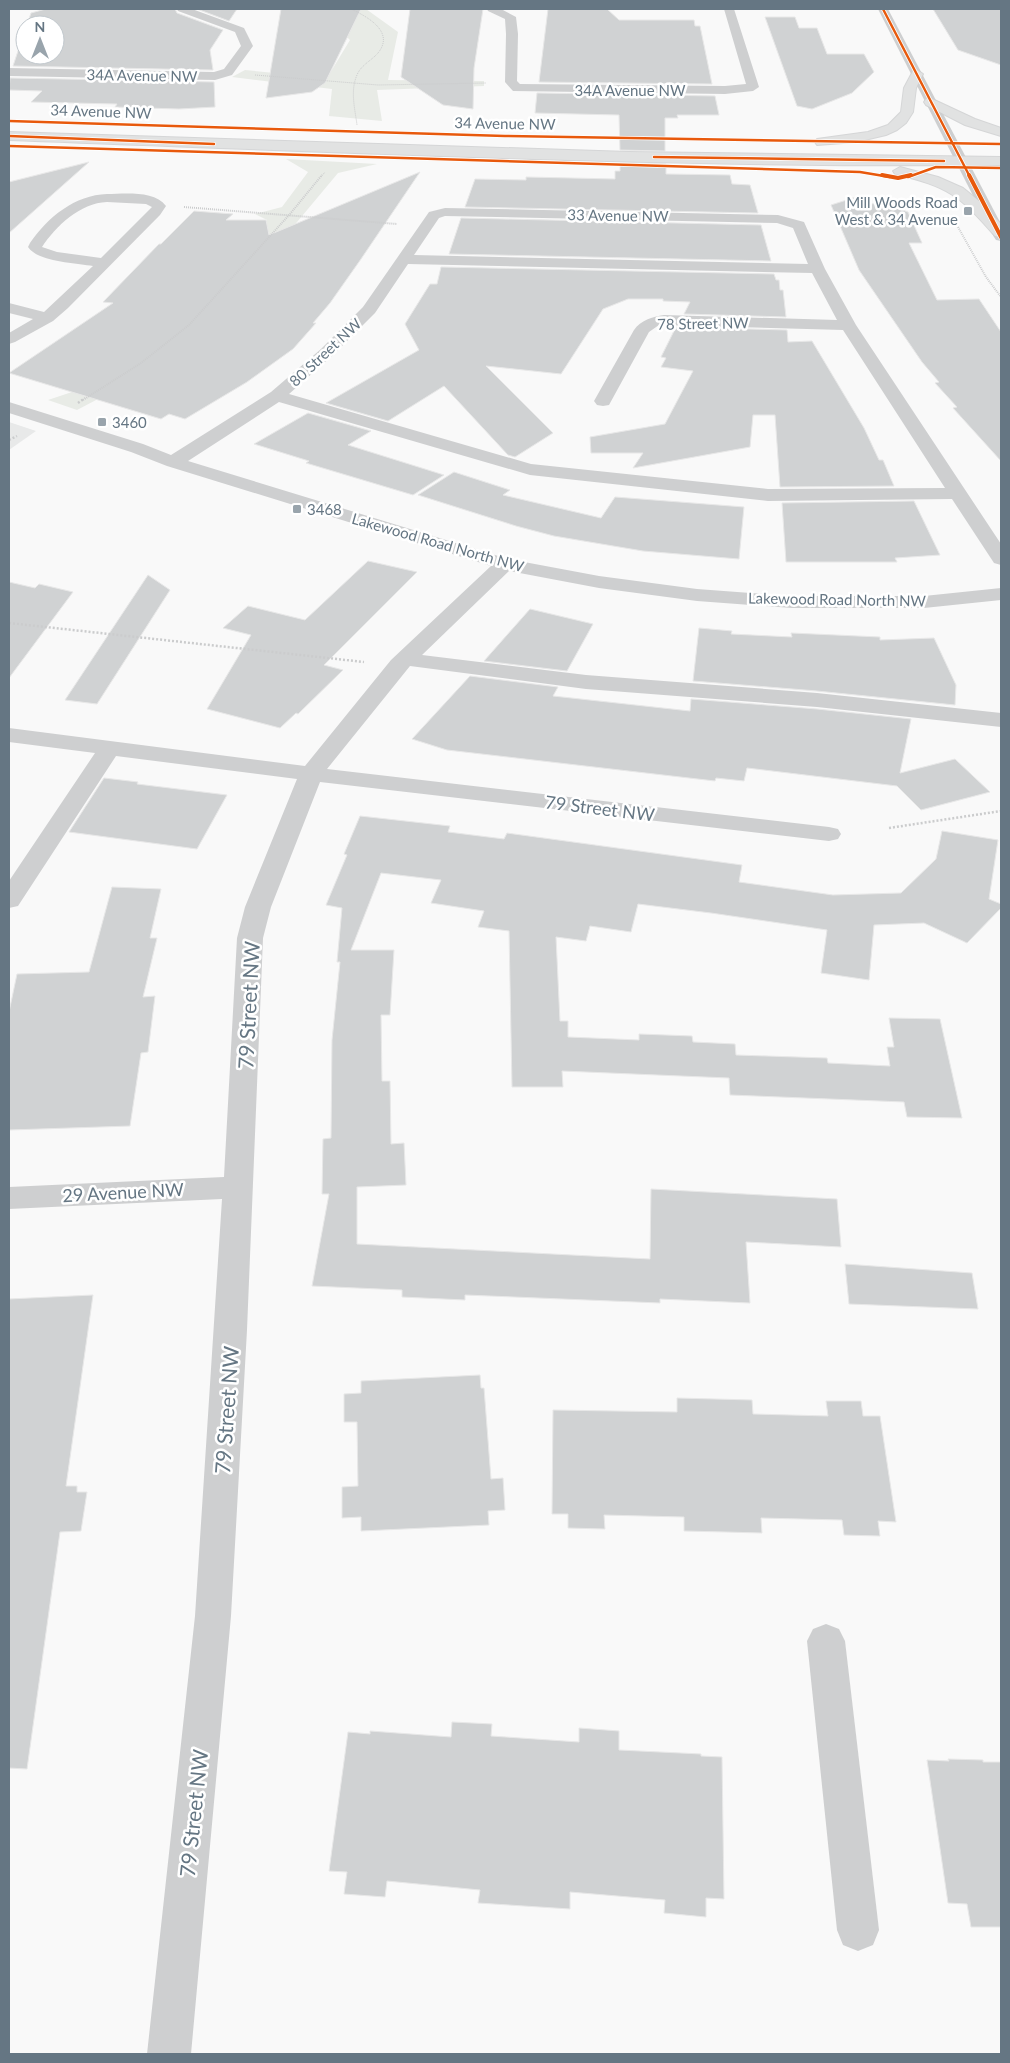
<svg xmlns="http://www.w3.org/2000/svg" width="1010" height="2063" viewBox="0 0 1010 2063" font-family="Lato,sans-serif">
<rect width="100%" height="100%" fill="#f9f9f9"/>
<polygon fill="#e8e9e9" points="9,422 36,431 9,450"/>
<g fill="#e8ebe6">
<polygon points="318,9 366,9 398,32 388,80 484,81 484,86 377,90 382,121 329,116 332,89 232,77 245,70 327,78 350,40"/>
<polygon points="286,159 377,164 338,173 211,325 159,367 77,410 48,400 72,392 131,361 169,327 267,220 255,214 282,207 308,172"/>
</g>
<g fill="#d0d2d3" stroke="#e8e8e8">
<polygon points="46,9 175,9 177,13 223,30 210,50 213,70 13,66 25,30 25,55 55,55 55,25 27,25 31,13"/>
<polygon points="197,9 237,9 229,21"/>
<polygon points="281,9 361,9 325,83 312,92 266,98"/>
<polygon points="410,9 483,9 474,68 473,109 443,105 401,77"/>
<polygon points="548,9 607,9 619,20 694,20 695,26 700,26 712,84 539,82"/>
<polygon points="933,9 1001,9 1001,65 958,50"/>
<polygon points="765,17 795,17 799,28 817,28 827,54 864,54 874,72 852,93 812,109 797,106"/>
<polygon points="10,78 214,82 215,107 179,109 115,107 117,104 31,102 42,91 9,90"/>
<polygon points="537,93 715,96 719,115 677,115 678,118 665,118 665,151 620,150 619,115 535,113"/>
<polygon points="89,162 9,233 9,182"/>
<polygon points="620,163 666,164 666,174 730,175 732,184 750,185 758,213 465,207 475,179 526,180 526,177 615,179 615,171 620,171"/>
<polygon points="420,172 361,259 330,303 313,323 316,323 293,349 247,382 185,419 169,414 161,419 9,373 113,303 103,302 159,244 161,244 194,211 233,214 226,220 266,220 269,235"/>
<polygon points="856,197 873,204 880,202 908,212 922,243 909,243 937,300 979,299 1001,332 1001,461 953,408 957,407 935,383 939,382 922,362 859,270 831,205"/>
<polygon points="461,218 761,225 771,261 449,254"/>
<polygon points="441,267 774,274 776,280 779,280 780,290 783,290 786,317 684,314 690,302 663,301 663,299 628,299 603,309 561,374 486,366 553,433 515,457 508,455 444,386 388,421 326,403 419,350 405,324 430,284 437,284"/>
<polygon points="676,327 787,330 788,342 812,341 864,428 879,460 883,460 894,486 780,487 775,415 753,415 750,447 633,468 643,453 591,453 590,437 665,424 693,371 661,367 666,358 661,357"/>
<polygon points="308,413 371,431 348,445 444,475 413,495 306,463 309,461 254,444"/>
<polygon points="454,472 510,490 503,495 601,518 615,497 744,507 739,559 643,551 554,536 516,526 418,495"/>
<polygon points="914,501 940,555 895,558 897,562 786,562 782,503"/>
<polygon points="368,561 417,572 324,665 343,670 298,714 296,713 280,728 207,709 251,635 223,628 248,606 305,620"/>
<polygon points="148,575 170,590 97,704 65,700"/>
<polygon points="9,582 35,588 39,584 73,592 9,678"/>
<polygon points="530,609 593,624 567,671 484,661"/>
<polygon points="699,628 732,631 731,634 792,637 791,633 880,637 880,640 934,638 956,685 955,705 817,691 693,681"/>
<polygon points="470,676 558,687 553,696 690,711 691,699 817,709 911,719 900,773 955,759 990,792 921,810 897,786 747,768 744,781 716,778 715,781 447,750 412,739"/>
<polygon points="104,778 138,782 137,784 227,795 197,849 69,832"/>
<polygon points="360,816 450,826 448,832 504,839 507,833 742,865 739,882 833,895 901,893 936,859 942,831 998,840 989,899 1001,904 1001,908 967,943 924,923 874,925 869,980 821,973 827,930 711,913 638,904 631,932 590,926 586,941 556,937 560,1021 568,1021 568,1037 639,1040 639,1034 692,1036 693,1042 735,1044 736,1055 827,1058 828,1063 890,1066 887,1047 894,1047 889,1018 940,1019 962,1118 907,1117 904,1102 730,1095 729,1078 562,1071 563,1087 512,1087 509,931 478,927 484,911 431,903 441,880 381,873 351,950 394,950 390,1015 381,1015 382,1081 390,1081 391,1144 404,1143 406,1185 357,1187 357,1244 650,1259 651,1189 837,1199 841,1247 746,1242 750,1303 660,1299 660,1303 465,1295 465,1300 402,1297 402,1290 312,1286 329,1194 322,1194 323,1139 331,1138 332,1040 340,962 337,962 342,908 326,905 347,855 344,854"/>
<polygon points="112,887 161,889 150,938 157,938 143,997 155,996 148,1052 141,1053 130,1126 9,1130 9,1012 17,974 89,972"/>
<polygon points="845,1264 972,1273 978,1309 849,1304"/>
<polygon points="93,1295 66,1486 77,1486 77,1492 87,1492 81,1531 60,1532 27,1769 9,1768 9,1299"/>
<polygon points="480,1375 481,1388 484,1388 491,1479 503,1478 505,1510 488,1511 489,1525 361,1531 361,1517 342,1518 342,1487 358,1486 357,1422 344,1422 344,1394 361,1393 361,1381"/>
<polygon points="677,1398 752,1400 753,1414 828,1416 826,1401 861,1401 863,1416 880,1416 896,1522 878,1521 880,1536 844,1535 842,1520 761,1518 762,1533 726,1532 684,1531 684,1517 604,1515 605,1529 568,1528 568,1514 552,1514 553,1410 677,1412"/>
<polygon points="452,1722 492,1724 491,1736 579,1742 579,1728 619,1731 619,1750 701,1754 701,1756 722,1757 724,1899 706,1898 706,1917 664,1913 665,1900 570,1892 570,1909 478,1903 480,1890 387,1881 385,1897 344,1894 347,1872 329,1871 348,1732 370,1734 370,1731 451,1737"/>
<polygon points="948,1759 983,1760 983,1762 1001,1762 1001,1927 971,1927 967,1904 948,1903 927,1760 949,1761"/>
</g>
<g fill="none" stroke-linecap="round" stroke-linejoin="round">
<defs>
<g id="major">
<polygon points="917,70 923,74 916,88 913,112 906,123 897,130 886,135 856,142 817,145 815,142 817,139 868,132 888,125 901,112 904,88 913,71"/>
<polygon points="930,98 975,119 1001,128 1001,136 965,125 926,105 924,102 926,99"/>
<path d="M9,132L629,152L1001,157V165C671,168 339,152 9,140Z"/>
<path d="M900,167L938,177L963,188L979,201L1001,224V237L995,236C959,195 949,187 895,174L893,171Z"/>
</g>
</defs>
<use href="#major" stroke="#d5d6d7" stroke-width="2"/>
<g stroke="#cbcccd" stroke-width="1" stroke-dasharray="1 1" stroke-linecap="butt">
<path d="M351,9C368,17 395,32 378,53C371,61 361,65 357,75C350,91 355,109 357,125"/>
<polyline points="255,75 378,85 486,83"/>
<polyline points="321,177 325,172"/>
</g>
<g stroke="#cbcccd" stroke-width="2" stroke-dasharray="1 1" stroke-linecap="butt">
<polyline points="184,207 397,224"/>
<polyline points="958,227 986,277 1001,297"/>
<polyline points="83,400 141,363 189,325 290,214 322,175"/>
</g>
<g stroke="#cbcccd" stroke-width="2.5" stroke-dasharray="2 2" stroke-linecap="butt">
<polyline points="78,403 85,398"/>
<polyline points="9,440 17,436"/>
<polyline points="9,623 364,662"/>
<polyline points="889,828 1001,811"/>
</g>
<g fill="#cecfd0" fill-rule="evenodd">
<polygon points="177,9 192,9 244,28 253,46 232,75 215,80 9,76 9,68 214,72 224,69 241,46 235,32 178,11"/>
<polygon points="487,9 501,9 516,17 518,34 517,81 520,84 725,86 746,84 724,9 734,9 759,87 753,91 725,94 513,91 505,82 506,34 505,19 488,11"/>
<polygon points="878,9 888,9 1001,224 1001,241 996,240 994,237"/>
<path d="M107,194C124,194 154,190 166,206L160,215L68,308L53,321L15,342L9,344V333L33,319L9,313V303L44,312L93,266C75,263 38,262 28,247L30,243C48,217 75,195 107,194ZM107,202L146,204L152,207L101,258L57,252L42,247C56,226 80,203 107,202Z"/>
<path d="M445,208L778,215L804,222L825,269L856,325L1001,544V565L994,563L952,499L768,501L530,475L279,402L188,461L508,559L599,576L697,589L792,596H924L1001,588V600L924,608H792L697,601L599,588L509,571L422,655L586,675L817,693L1001,713V727L817,707L586,689L410,666L327,769L829,827L838,829L841,834L838,839L829,841L320,782L271,907L263,938L247,1330L231,1616L191,2054H147L195,1616L222,1199L9,1209V1187L224,1177L237,938L245,907L297,779L116,756L18,906L9,908V881L95,753L9,742V728L305,766L391,660L491,566L167,466L131,452L9,413V402L143,444L171,455L271,392L321,349L363,307L429,212ZM445,216L777,223L793,228L808,264L414,255L439,218ZM408,264L812,273L837,320L664,315C652,317 641,320 634,330L594,401L597,405L603,406L609,405L649,332L659,325L843,330L945,488L768,489L531,464L289,394L333,355L375,313Z"/>
<polygon points="826,1624 839,1629 845,1641 879,1930 873,1945 858,1951 843,1945 837,1930 807,1641 813,1629"/>
</g>
<use href="#major" fill="#e1e2e2" fill-rule="evenodd"/>
<defs>
<g id="cycleway-far1">
<polyline points="883,9 970,177"/>
<polyline points="9,121 505,136 1001,144"/>
<polyline points="9,136 214,144"/>
<polyline points="9,146 860,172 890,177"/>
<polyline points="654,157 944,161"/>
<polyline points="908,177 936,167 1001,168"/>
</g>
<g id="cycleway">
<polyline points="882,175 898,178 911,175"/>
<polyline points="969,175 1001,237"/>
</g>
</defs>
<use href="#cycleway-far1" stroke="#fff" stroke-width="4"/>
<use href="#cycleway" stroke="#fff" stroke-width="5.5"/>
<use href="#cycleway-far1" stroke="#e8590c" stroke-width="2.5"/>
<use href="#cycleway" stroke="#e8590c" stroke-width="4"/>
</g>
<g fill="#99a4ac" stroke="#fff" stroke-width="2">
<rect x="963" y="206" width="10" height="10" rx="2.5"/>
<rect x="97" y="417" width="10" height="10" rx="2.5"/>
<rect x="292" y="504" width="10" height="10" rx="2.5"/>
</g>
<g text-anchor="middle" dominant-baseline="central" stroke-width="5" stroke-linejoin="round" paint-order="stroke">
<g font-size="15" fill="#657683" stroke="#fff">
<text transform="translate(142 75) rotate(1)">34A Avenue NW</text>
<text x="630" y="90">34A Avenue NW</text>
<text transform="translate(101 111) rotate(2)">34 Avenue NW</text>
<text transform="translate(505 123) rotate(1)">34 Avenue NW</text>
<text transform="translate(618 215) rotate(1)">33 Avenue NW</text>
<text transform="translate(703 323) rotate(-1)">78 Street NW</text>
<text transform="translate(325 352) rotate(-43)">80 Street NW</text>
<text transform="translate(438 542) rotate(16)">Lakewood Road North NW</text>
<text transform="translate(837 599) rotate(1)">Lakewood Road North NW</text>
</g>
<g font-size="15" fill="#657683" stroke="#fff" text-anchor="start">
<text x="958" y="202" text-anchor="end">Mill Woods Road<tspan x="958" dy="17">West &amp; 34 Avenue</tspan></text>
<text x="112" y="422">3460</text>
<text x="307" y="509">3468</text>
</g>
<g font-size="18" fill="#657683" stroke="#fff">
<text transform="translate(600 808) rotate(7)">79 Street NW</text>
<text transform="translate(123 1192) rotate(-3)">29 Avenue NW</text>
</g>
<g font-size="21" fill="#657683" stroke="#fff">
<text transform="translate(248 1005) rotate(-87)">79 Street NW</text>
<text transform="translate(226 1410) rotate(-86)">79 Street NW</text>
<text transform="translate(193 1813) rotate(-84)">79 Street NW</text>
</g>
</g>
<rect width="1010" height="2063" fill="none" stroke="#657683" stroke-width="20"/>
<g transform="translate(40 40)"><circle r="24" fill="#ffffff" stroke="#c1c8cd"/>
<path d="M0-4L9 19L0 12L-9 19Z" fill="#99a4ac"/>
<text y="-8" font-size="14" font-weight="bold" text-anchor="middle" fill="#657683">N</text>
</g>
</svg>
